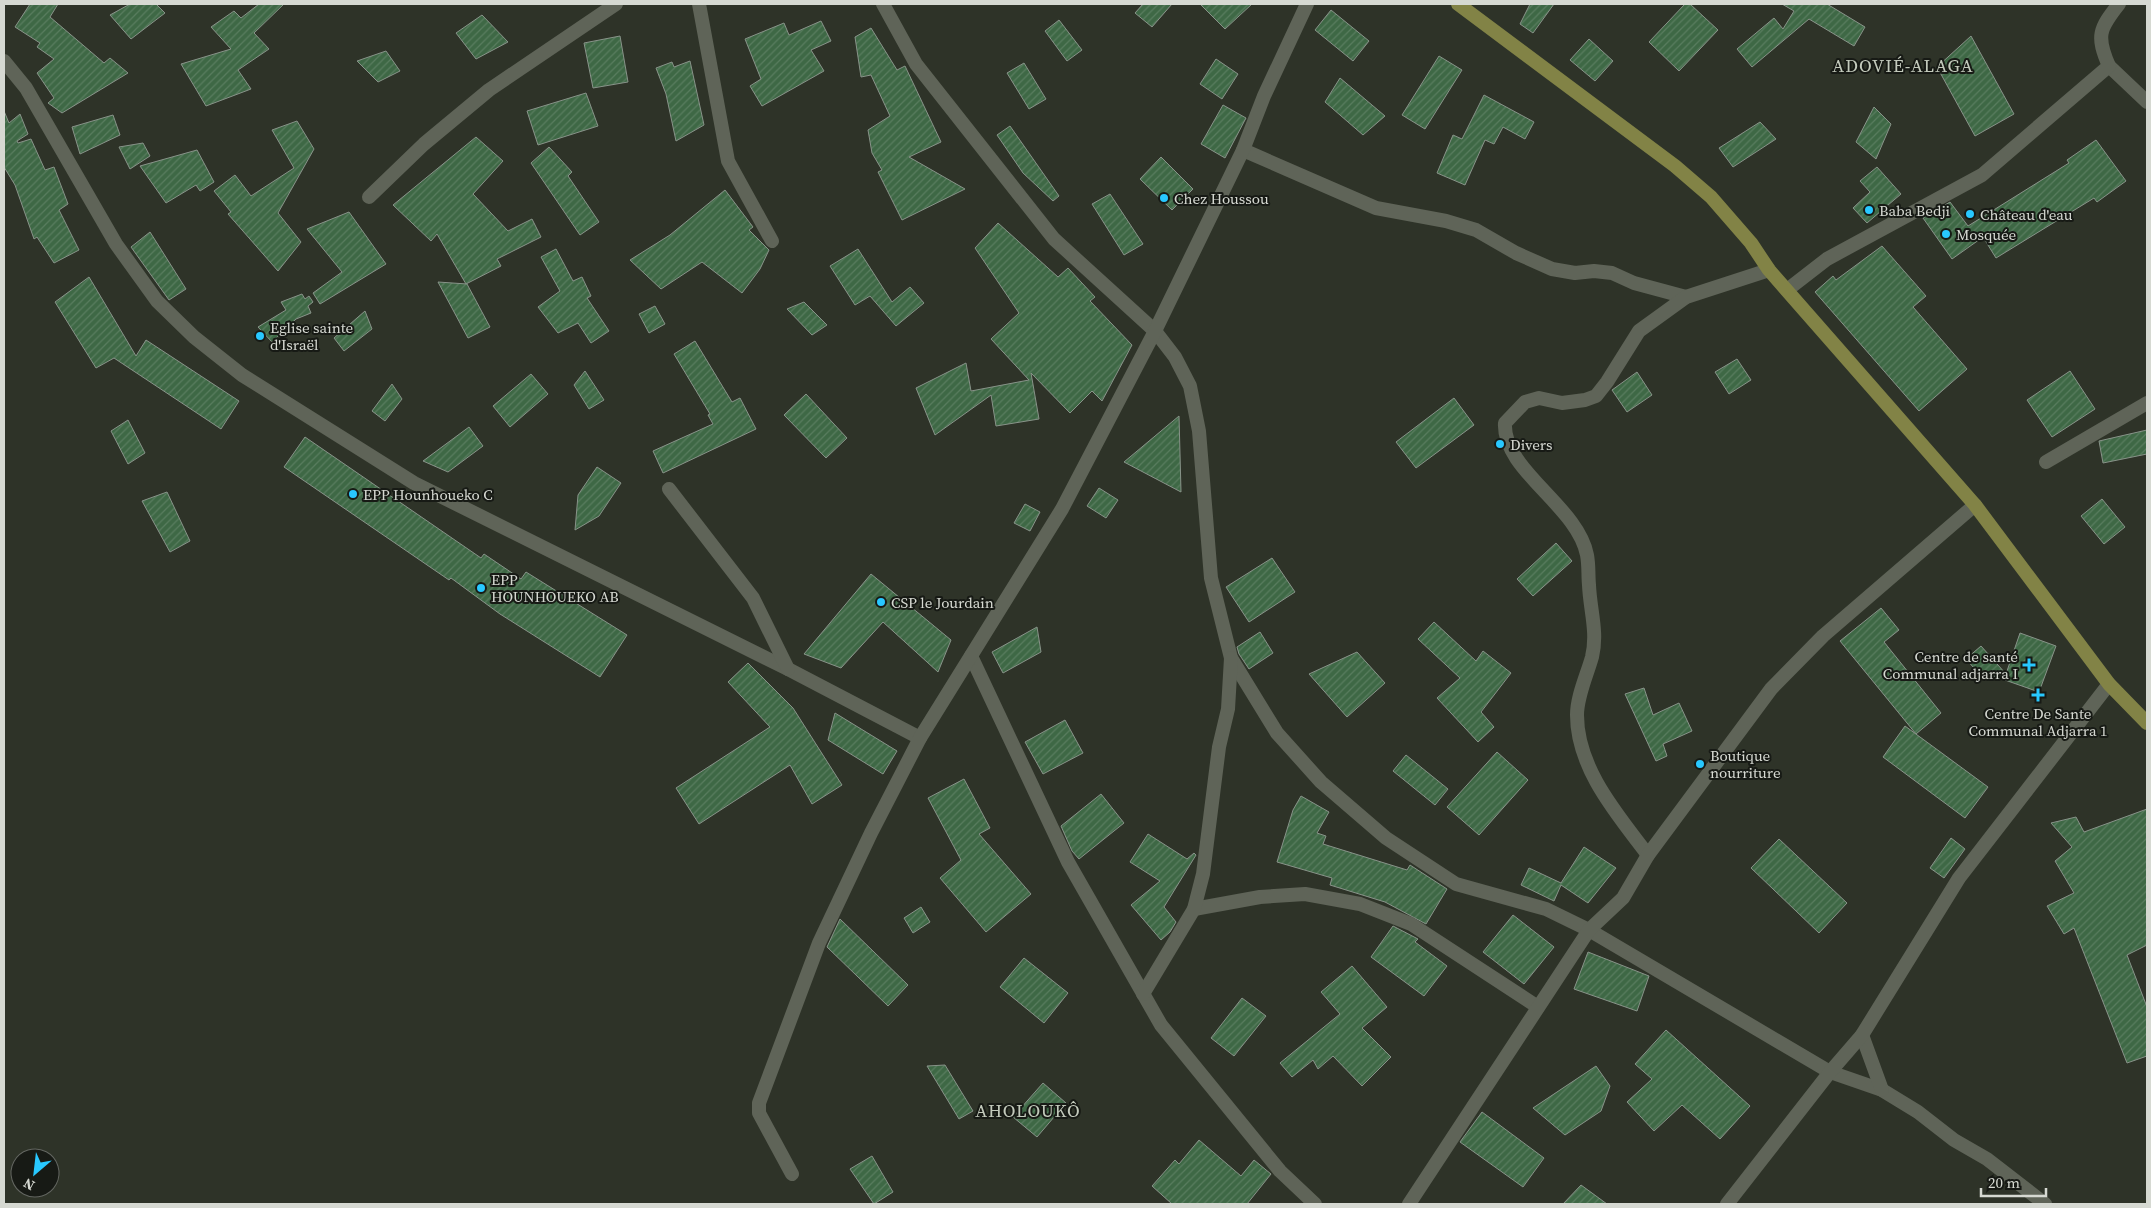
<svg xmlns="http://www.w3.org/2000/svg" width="2151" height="1208" viewBox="0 0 2151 1208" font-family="'Source Serif 4',serif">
<defs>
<pattern id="building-hatch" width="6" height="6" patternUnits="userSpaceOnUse" patternTransform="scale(1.25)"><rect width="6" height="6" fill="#3e6845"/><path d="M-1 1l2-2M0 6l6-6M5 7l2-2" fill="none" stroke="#597d5f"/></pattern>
</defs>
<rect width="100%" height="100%" fill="#2e3328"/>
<g fill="url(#building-hatch)" stroke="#889389">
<polygon points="30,4 58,4 50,17 104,63 110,58 128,73 62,113 48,103 54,98 37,73 54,59 37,47 40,43 15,27"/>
<polygon points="130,4 156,4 165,13 131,39 110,15"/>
<polygon points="259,4 284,4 254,33 269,49 238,70 251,89 206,106 181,64 231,49 211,27 234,11 241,18"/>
<polygon points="1143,4 1172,4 1152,27 1135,13"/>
<polygon points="1200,4 1252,4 1225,29"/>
<polygon points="1530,4 1554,4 1533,33 1520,24"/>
<polygon points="1685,4 1690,4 1718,30 1679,71 1649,42"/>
<polygon points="1782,4 1827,4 1865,27 1854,46 1809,19 1752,67 1737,49 1774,18 1783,29 1794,11"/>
<polygon points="1331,10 1369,41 1353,61 1315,30"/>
<polygon points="482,15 508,42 476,59 456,33"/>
<polygon points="1059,20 1082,50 1067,61 1045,31"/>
<polygon points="821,21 831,41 811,50 824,71 762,106 750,86 761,79 745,39 784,23 789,35"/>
<polygon points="871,28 897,70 905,66 941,142 909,157 965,189 902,220 878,172 882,170 872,153 868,130 890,116 871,75 861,77 855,37"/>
<polygon points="620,36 628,82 593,88 584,43"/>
<polygon points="1971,36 2014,114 1975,136 1937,67"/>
<polygon points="1589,39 1613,61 1595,81 1570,60"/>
<polygon points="386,51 400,71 378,82 357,61"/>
<polygon points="1439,56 1462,70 1425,129 1402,115"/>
<polygon points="1216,59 1238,74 1222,99 1200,84"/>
<polygon points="690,61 704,125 676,141 666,94 656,68 672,62 674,67"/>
<polygon points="1024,63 1046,99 1029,109 1007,73"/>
<polygon points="1340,78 1385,116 1363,135 1325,102"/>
<polygon points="586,93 598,126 538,145 527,111"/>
<polygon points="1484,95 1534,122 1525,139 1503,127 1494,144 1485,140 1465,185 1437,173 1453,135 1462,139"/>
<polygon points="1223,105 1246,118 1225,158 1201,144"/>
<polygon points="1874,107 1891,124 1876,159 1856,142"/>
<polygon points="4,111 9,123 20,114 28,134 17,141 18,143 31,139 45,170 54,167 68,204 59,210 79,250 54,263 37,237 34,239 15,185 4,167"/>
<polygon points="113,115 120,135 80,154 72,127"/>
<polygon points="297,121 314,149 278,213 301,242 278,271 228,214 231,212 214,191 235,175 251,196 294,168 272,130"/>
<polygon points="1760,122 1776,139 1733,167 1719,148"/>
<polygon points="1010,126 1059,196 1053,201 1023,173 997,135"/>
<polygon points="476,137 503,161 473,194 508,231 532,219 541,237 497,259 501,266 466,284 437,234 431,241 393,205"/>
<polygon points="2096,140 2126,181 2097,202 2094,198 1996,258 1983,237 1952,259 1923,218 1950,202 1968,226 2069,163 2067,160"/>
<polygon points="143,143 150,156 130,169 119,147"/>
<polygon points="549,147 572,172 568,176 599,222 580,235 531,163"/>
<polygon points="197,150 214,182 200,191 196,185 166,203 140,166"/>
<polygon points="1161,157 1193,189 1172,210 1140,179"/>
<polygon points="1877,167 1901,194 1867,223 1853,208 1870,192 1860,181"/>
<polygon points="725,190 753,227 749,230 769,250 760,269 742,293 702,262 661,289 630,260 670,235"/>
<polygon points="1110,194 1143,244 1124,255 1092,204"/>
<polygon points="349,212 386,264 320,304 313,293 342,272 307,229"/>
<polygon points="998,223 1058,277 1068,268 1095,297 1090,301 1132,345 1102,401 1092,391 1070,413 1031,373 1039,419 996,426 991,395 935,435 916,388 966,363 971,391 1029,380 991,339 1019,313 975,248"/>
<polygon points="150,232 186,289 169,300 131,247"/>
<polygon points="1882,246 1926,296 1913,307 1967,369 1919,411 1815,292 1833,276 1836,280"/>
<polygon points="556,249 573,281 582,277 591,296 587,298 609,331 591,343 578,323 558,333 538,307 560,291 541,257"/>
<polygon points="858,249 892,302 910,287 924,303 896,326 870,296 855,305 830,266"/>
<polygon points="89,277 136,356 146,340 239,401 221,429 114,358 96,368 55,302"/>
<polygon points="438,282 467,284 490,327 468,338"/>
<polygon points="302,294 305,299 309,296 313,302 308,306 311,313 296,319 272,342 258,327 286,310 281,302"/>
<polygon points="804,302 827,325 812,335 787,309"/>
<polygon points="655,306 665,324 649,333 639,314"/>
<polygon points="365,311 372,329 344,351 334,338"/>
<polygon points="695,341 732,402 740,398 756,429 663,473 653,451 713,424 708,415 710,414 674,354"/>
<polygon points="1737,359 1751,380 1729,394 1715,372"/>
<polygon points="585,371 604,400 589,409 574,385"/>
<polygon points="2070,371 2095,409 2052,437 2027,400"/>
<polygon points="1637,372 1652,395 1627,412 1612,390"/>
<polygon points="531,374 548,394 510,427 493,406"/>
<polygon points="392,384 402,399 385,421 372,411"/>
<polygon points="806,394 847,438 826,458 784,415"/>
<polygon points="1454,398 1474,425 1416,468 1396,442"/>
<polygon points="1179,416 1181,492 1124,462"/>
<polygon points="128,420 145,453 128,464 111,431"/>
<polygon points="469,427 483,446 448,472 423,461"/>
<polygon points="2147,430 2147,454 2103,463 2099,441"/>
<polygon points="305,437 481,558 484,554 521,579 526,572 627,635 600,677 500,614 451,578 449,580 284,467"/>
<polygon points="597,467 621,483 599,516 575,530 578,495"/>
<polygon points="1099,488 1118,500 1106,518 1087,506"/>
<polygon points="167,492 190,541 170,552 142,501"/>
<polygon points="2102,499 2125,527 2104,544 2081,516"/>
<polygon points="1025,504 1040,512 1030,531 1014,523"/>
<polygon points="1556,543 1572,561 1533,596 1517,579"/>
<polygon points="1272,558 1295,592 1249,622 1226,587"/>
<polygon points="871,574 951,640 938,672 883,622 841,668 804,654"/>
<polygon points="1881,608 1899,630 1884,642 1941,713 1916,734 1840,641"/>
<polygon points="1434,622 1476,661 1483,651 1511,673 1481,712 1494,727 1478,742 1437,698 1460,678 1418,639"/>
<polygon points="1037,627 1041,652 1003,673 992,652"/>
<polygon points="1260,632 1273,653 1249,669 1239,654 1237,647"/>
<polygon points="2020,633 2056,646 2039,692 1985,673 1981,676 1966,659 1981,646 2006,674"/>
<polygon points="1357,652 1385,683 1347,717 1309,674"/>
<polygon points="748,663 793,708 842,785 812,804 790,765 699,824 676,788 770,727 728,682"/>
<polygon points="1644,688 1653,715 1679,703 1692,731 1663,744 1667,756 1656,761 1625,694"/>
<polygon points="835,713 897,751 883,774 828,740"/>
<polygon points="1065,720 1083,753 1043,774 1025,742"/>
<polygon points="1905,726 1988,787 1965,818 1883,757"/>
<polygon points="1497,752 1528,780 1479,835 1447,807"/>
<polygon points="1406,755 1448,789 1435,805 1393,771"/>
<polygon points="964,779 990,828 979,834 1031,894 986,932 940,878 961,860 928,798"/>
<polygon points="1101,794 1124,823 1079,859 1072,851 1061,826"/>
<polygon points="1301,796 1329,812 1317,833 1326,836 1323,844 1407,870 1410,865 1447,889 1426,924 1385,902 1330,885 1332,878 1277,862 1293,810"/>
<polygon points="2147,809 2147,945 2127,955 2147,1007 2147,1056 2127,1063 2074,928 2064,934 2047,906 2074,893 2055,861 2072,847 2051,823 2076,817 2084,832"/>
<polygon points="1148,834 1187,859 1194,853 1196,855 1164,907 1176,922 1170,932 1161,940 1131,905 1160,881 1130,862"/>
<polygon points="1951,838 1965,849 1944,878 1930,868"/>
<polygon points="1779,839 1847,903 1819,933 1751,868"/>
<polygon points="1584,847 1616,868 1588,903 1561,885 1554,901 1521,885 1529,868 1561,883"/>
<polygon points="921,907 930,922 913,933 904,918"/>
<polygon points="1513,915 1554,947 1524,984 1483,952"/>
<polygon points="840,919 908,985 888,1006 827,947"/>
<polygon points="1393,926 1418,939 1415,942 1447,966 1424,996 1371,957"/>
<polygon points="1588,952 1649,976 1637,1011 1574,989"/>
<polygon points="1024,958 1068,993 1044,1023 1000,987"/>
<polygon points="1352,966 1387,1007 1362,1028 1391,1057 1362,1086 1333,1056 1318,1069 1313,1060 1292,1077 1280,1063 1340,1014 1321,992"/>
<polygon points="1242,998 1266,1016 1234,1056 1211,1038"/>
<polygon points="1666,1030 1750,1106 1720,1139 1682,1105 1654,1131 1627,1102 1652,1079 1635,1064"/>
<polygon points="945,1065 973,1111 959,1119 927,1066"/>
<polygon points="1596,1066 1610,1086 1601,1111 1565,1135 1533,1108"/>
<polygon points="1043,1083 1066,1103 1037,1137 1013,1117"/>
<polygon points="1482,1112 1544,1158 1523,1187 1460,1142"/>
<polygon points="1199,1140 1241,1176 1254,1160 1271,1174 1247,1204 1172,1204 1152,1186 1175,1160 1179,1164"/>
<polygon points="872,1156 893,1192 874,1204 850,1169"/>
<polygon points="1581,1185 1607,1204 1563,1204"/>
</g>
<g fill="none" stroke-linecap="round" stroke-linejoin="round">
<g stroke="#5f6458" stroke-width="14">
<polyline points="699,4 728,161 772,241"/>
<polyline points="883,4 916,64 1054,239 1155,331 1175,357 1190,386 1199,431 1211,578 1231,658 1277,733 1321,782 1386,838 1456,884 1546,909 1589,930 1830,1072 1882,1090 1918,1112 1954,1140 1987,1159 2045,1204"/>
<polyline points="4,61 26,88 116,244 157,301 194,337 242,375 414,483 788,669 920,738"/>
<polyline points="2109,66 2147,102"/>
<polyline points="1243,150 1376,208 1446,221 1476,230 1516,253 1552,269 1575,273 1594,271 1612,273 1634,283 1686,297"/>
<polyline points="369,197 424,144 489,90 616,4"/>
<path d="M1787,290L1827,259L1982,175L2109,66C2096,36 2099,29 2119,4"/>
<polyline points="2046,462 2147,403"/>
<polyline points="669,489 753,598 788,669"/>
<polyline points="971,656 1068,862 1161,1025 1280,1171 1315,1204"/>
<path d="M1648,855C1618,815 1577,769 1577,715C1577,696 1587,675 1592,657C1598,632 1590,610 1589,585C1588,575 1589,565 1587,555C1578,506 1502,470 1505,423L1525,402L1539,398L1562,403L1585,400L1596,396L1607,382L1639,331L1686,297L1769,270"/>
<polyline points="1194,909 1260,897 1305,894 1360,904 1411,924 1538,1007"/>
<polyline points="1143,994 1194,909 1203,874 1219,747 1228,709 1231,658"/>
<polyline points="1862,1035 1882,1090"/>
<polyline points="792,1174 759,1113 759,1103 819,943 871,833 920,738 1062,509 1155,331 1243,150 1264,96 1307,4"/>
<polyline points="1409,1204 1589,930 1623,898 1648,855 1771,689 1823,636 1975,505"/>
<polyline points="1727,1204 1830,1072 1862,1035 1959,878 2109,684"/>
</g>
<polyline stroke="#828346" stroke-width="14" points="1458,4 1675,166 1711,197 1751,243 1769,270 1975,505 2109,684 2147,723"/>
</g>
<g fill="#28c8ff" stroke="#171a15" stroke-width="2">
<circle cx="1164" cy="198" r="5"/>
<circle cx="1869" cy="210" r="5"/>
<circle cx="1970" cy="214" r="5"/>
<circle cx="1946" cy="234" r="5"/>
<circle cx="260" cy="336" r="5"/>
<circle cx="1500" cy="444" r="5"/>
<circle cx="353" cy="494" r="5"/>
<circle cx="481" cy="588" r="5"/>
<circle cx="881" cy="602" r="5"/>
<path d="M2026.5 657.5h5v5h5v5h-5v5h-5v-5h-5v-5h5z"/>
<path d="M2035.5 687.5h5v5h5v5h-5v5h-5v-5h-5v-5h5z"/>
<circle cx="1700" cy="764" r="5"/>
</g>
<g text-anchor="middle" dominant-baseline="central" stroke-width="4" stroke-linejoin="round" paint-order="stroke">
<g font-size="15" fill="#d6d9d2" stroke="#171a15" text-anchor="start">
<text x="1174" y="198">Chez Houssou</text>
<text x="1879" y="210">Baba Bedji</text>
<text x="1980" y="214">Château d'eau</text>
<text x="1956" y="234">Mosquée</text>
<text x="270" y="327">Eglise sainte<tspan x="270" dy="17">d'Israël</tspan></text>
<text x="1510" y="444">Divers</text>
<text x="363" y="494">EPP Hounhoueko C</text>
<text x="491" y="579">EPP<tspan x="491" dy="17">HOUNHOUEKO AB</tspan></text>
<text x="891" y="602">CSP le Jourdain</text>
<text x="2018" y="656" text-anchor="end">Centre de santé<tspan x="2018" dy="17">Communal adjarra I</tspan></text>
<text x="2038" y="713" text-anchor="middle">Centre De Sante<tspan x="2038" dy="17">Communal Adjarra 1</tspan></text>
<text x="1710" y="755">Boutique<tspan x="1710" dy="17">nourriture</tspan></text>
</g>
<g font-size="18" letter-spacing="1" fill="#c3cabc" stroke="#171a15">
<text x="1903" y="65">ADOVIÉ-ALAGA</text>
<text x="1028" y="1110">AHOLOUKÔ</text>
</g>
</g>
<rect width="2151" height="1208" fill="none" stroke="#d6d9d2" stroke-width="10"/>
<g transform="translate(35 1173) rotate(208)"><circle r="24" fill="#171a15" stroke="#636661"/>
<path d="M0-4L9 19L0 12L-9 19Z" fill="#28c8ff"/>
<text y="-8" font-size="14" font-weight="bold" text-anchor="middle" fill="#d6d9d2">N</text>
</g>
<path d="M1981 1188v8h65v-8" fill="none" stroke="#d6d9d2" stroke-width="2.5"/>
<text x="1988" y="1188" font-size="15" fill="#d6d9d2" stroke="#171a15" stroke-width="4" paint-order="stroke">20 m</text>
</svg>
